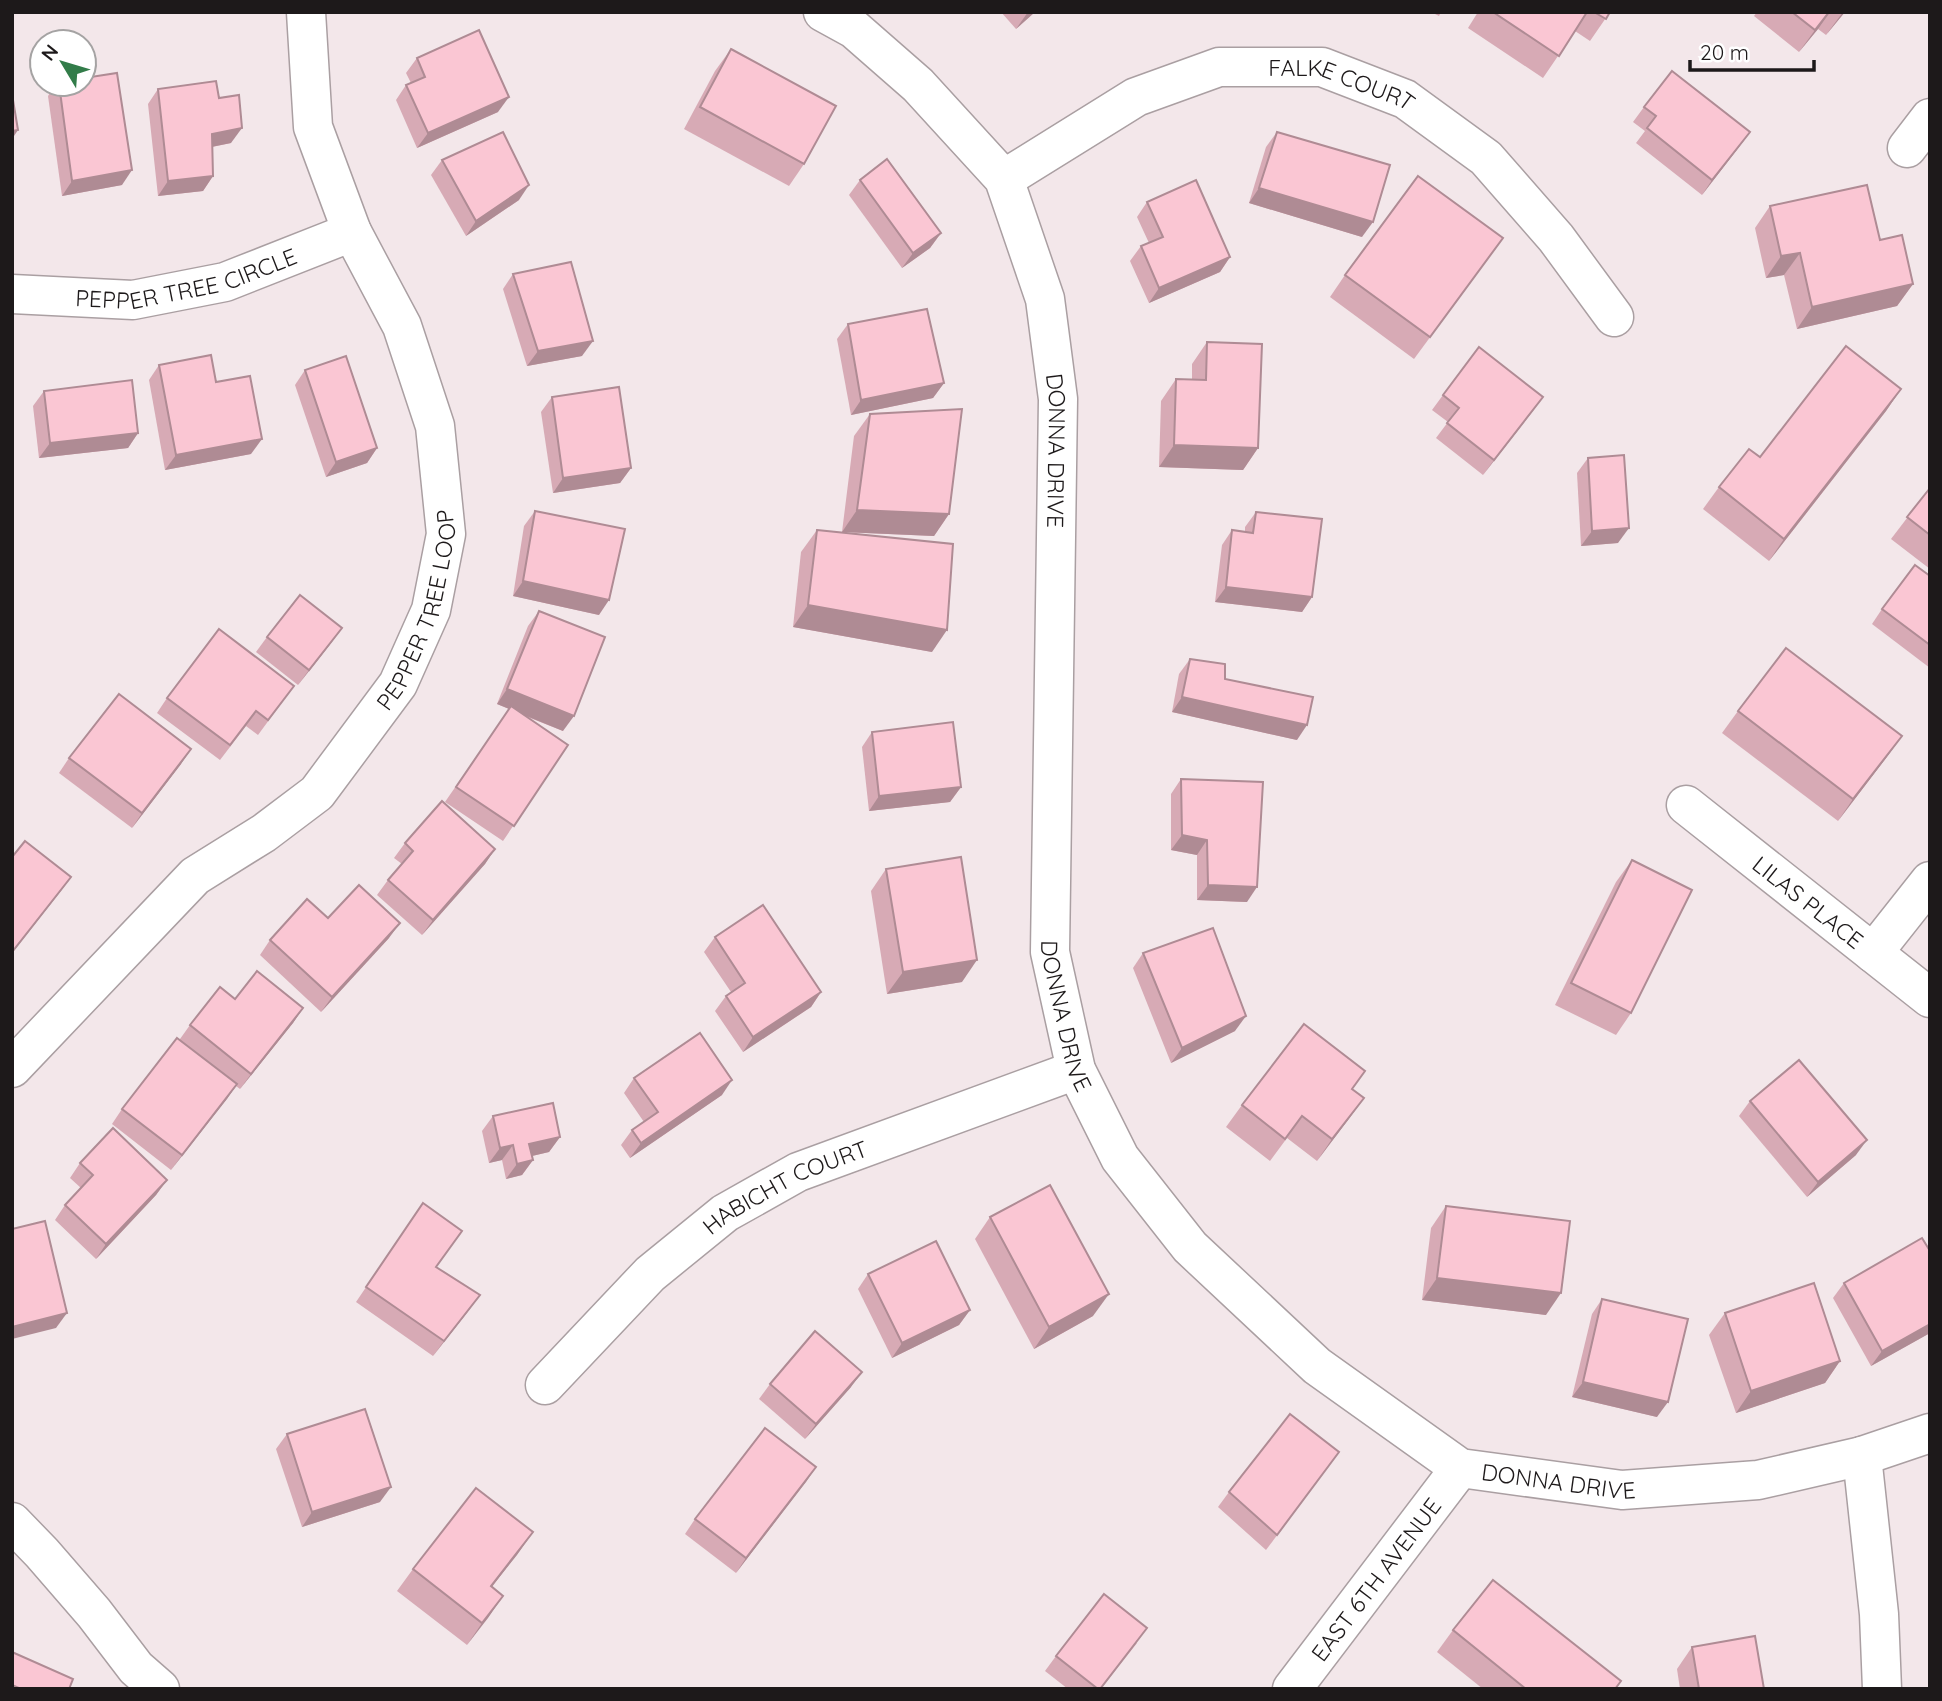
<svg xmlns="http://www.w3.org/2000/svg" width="1942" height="1701" viewBox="0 0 1942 1701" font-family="Quicksand,sans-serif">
<rect width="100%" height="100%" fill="#f3e7ea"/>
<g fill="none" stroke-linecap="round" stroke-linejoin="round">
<defs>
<g id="minor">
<path id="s1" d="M823,12L854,29L918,85L1004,179L1045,299L1058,399L1050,952L1076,1070L1120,1158L1190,1247L1317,1366L1460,1468L1622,1490L1758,1480L1862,1456L1930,1433"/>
<polyline points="1907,148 1930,118"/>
<path id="s2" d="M1004,179L1136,97L1219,67H1322L1405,99L1486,158L1556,238L1614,317"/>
<path id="s3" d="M12,294L133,300L225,282L352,232"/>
<path id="s4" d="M1686,805L1930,998"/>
<polyline points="1873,953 1930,881"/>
<path id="s5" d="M12,1068L195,876L264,833L317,793L398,684L431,610L446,534L435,426L402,326L352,232L313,127L306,12"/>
<path id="s6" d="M545,1385L650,1274L725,1213L798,1172L1076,1070"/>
<polyline points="1862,1456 1879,1614 1882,1689"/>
<polyline points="12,1522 42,1553 94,1613 136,1668 160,1689"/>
<path id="s7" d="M1292,1689L1460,1468"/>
</g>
</defs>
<use href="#minor" stroke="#aa9fa2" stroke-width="41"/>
<use href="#minor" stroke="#fff" stroke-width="38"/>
</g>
<g fill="#d7aab5">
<polygon points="1001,12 1035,12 1016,29"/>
<polygon points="1431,12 1441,12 1439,16"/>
<polygon points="1478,12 1610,12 1590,41 1575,31 1543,78 1468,28"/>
<polygon points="1757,12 1845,12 1826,35 1818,29 1799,52 1754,16"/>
<polygon points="731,49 804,164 789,186 684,129 715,71"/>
<polygon points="417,58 498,112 417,148 396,100 406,85 411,83 406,73"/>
<polygon points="56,84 84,84 122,185 62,196 48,96"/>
<polygon points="158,89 231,143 212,147 213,176 203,191 158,196 148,104"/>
<polygon points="1644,107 1750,132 1702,195 1636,143 1645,131 1633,122"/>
<polygon points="1277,132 1362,237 1249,203 1266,147"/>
<polygon points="442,160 519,200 466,236 431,175"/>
<polygon points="860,180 941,233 930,248 902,268 849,195"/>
<polygon points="1147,202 1230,257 1220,272 1149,303 1130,261 1141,246 1149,243 1137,217"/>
<polygon points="1770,206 1880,240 1913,284 1897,306 1797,329 1784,275 1766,278 1755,228"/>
<polygon points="1487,260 1414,359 1330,297 1345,275"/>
<polygon points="513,274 582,356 527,366 503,289"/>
<polygon points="848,324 944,383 933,398 851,415 837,339"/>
<polygon points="1207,342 1258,448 1243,470 1159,467 1161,401 1176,379 1192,379 1192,364"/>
<polygon points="159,365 216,382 251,454 165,470 149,380"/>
<polygon points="305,370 377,448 367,463 326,477 295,385"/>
<polygon points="1901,389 1886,411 1769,561 1703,509 1719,487 1760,457"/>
<polygon points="44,391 138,433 128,448 39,458 33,406"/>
<polygon points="1443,395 1532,412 1483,475 1436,438 1448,422 1432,410"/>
<polygon points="552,397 631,468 620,483 553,493 541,412"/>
<polygon points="870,414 949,514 934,536 842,532 854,436"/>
<polygon points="1588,458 1618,543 1581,546 1577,473"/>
<polygon points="1930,488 1930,569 1891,539"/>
<polygon points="535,511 599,615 513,596 524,526"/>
<polygon points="1256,512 1312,597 1302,612 1215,602 1222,545 1232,530 1245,532 1245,527"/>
<polygon points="817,530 932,652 793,627 801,552"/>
<polygon points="1930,576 1930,668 1872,624 1882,609"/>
<polygon points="539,611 563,731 525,716 568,745 503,841 445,802 509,709 497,704 528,626"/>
<polygon points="267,637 331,643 298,685 256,652"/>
<polygon points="1190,659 1225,679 1297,740 1172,712 1179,674"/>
<polygon points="167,698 283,701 258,735 246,726 220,760 157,713"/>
<polygon points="1738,711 1902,736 1886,758 1838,821 1722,733"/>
<polygon points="872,732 961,787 950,802 869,811 862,747"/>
<polygon points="69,758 181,764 132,828 59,773"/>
<polygon points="1181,779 1247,902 1197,900 1197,855 1171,850 1171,794"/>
<polygon points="405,843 495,849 485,864 422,935 377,895 388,880 402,864 394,858"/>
<polygon points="1632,860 1631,1013 1616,1035 1555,1005 1616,882"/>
<polygon points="886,869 962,982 887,994 871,891"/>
<polygon points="715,937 821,992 811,1007 743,1052 715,1011 726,996 731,992 704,952"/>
<polygon points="389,938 321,1012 260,955 270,940"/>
<polygon points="1143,953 1235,1031 1171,1063 1133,968"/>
<polygon points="235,999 303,1008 293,1023 240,1089 236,1086 171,1170 112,1124 122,1109 180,1039 190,1025"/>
<polygon points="634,1078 722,1095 630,1158 621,1145 632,1130 644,1122 624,1093"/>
<polygon points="1353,1090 1364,1098 1317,1161 1287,1138 1270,1161 1226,1127 1242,1105"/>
<polygon points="1750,1101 1856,1155 1807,1197 1739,1116"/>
<polygon points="493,1116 560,1137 549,1152 532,1156 533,1160 522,1175 506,1179 502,1160 489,1163 482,1131"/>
<polygon points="80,1163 167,1180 156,1195 96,1259 55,1220 65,1205 81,1188 70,1178"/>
<polygon points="423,1203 436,1267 469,1310 433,1356 356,1302"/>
<polygon points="1446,1206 1546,1315 1422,1300 1431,1228"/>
<polygon points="990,1217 1093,1316 1034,1349 975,1239"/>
<polygon points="868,1274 970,1310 959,1325 892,1358 858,1289"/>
<polygon points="1844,1283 1930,1333 1871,1366 1833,1298"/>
<polygon points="1602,1299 1657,1417 1572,1397 1592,1314"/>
<polygon points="1725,1313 1840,1361 1825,1383 1736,1413 1709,1335"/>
<polygon points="770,1384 851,1387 805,1439 759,1399"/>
<polygon points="287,1434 380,1502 302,1527 276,1449"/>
<polygon points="816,1467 736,1573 685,1534 695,1519"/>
<polygon points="1328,1467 1266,1550 1218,1507 1229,1492"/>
<polygon points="533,1532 492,1587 503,1596 467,1645 397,1591 413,1569"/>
<polygon points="1453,1630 1621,1681 1615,1689 1483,1689 1437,1652"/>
<polygon points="1137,1643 1101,1689 1068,1689 1045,1671 1056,1656"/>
<polygon points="1692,1647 1764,1689 1680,1689 1677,1669"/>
</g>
<g fill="#af8b94">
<polygon points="1028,12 1035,12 1016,29"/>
<polygon points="1830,12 1818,29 1799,52 1815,30"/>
<polygon points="1843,12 1845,12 1826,35"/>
<polygon points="509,97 498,112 417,148 428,133"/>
<polygon points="242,128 231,143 201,149 212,134"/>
<polygon points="18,130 12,139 12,131"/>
<polygon points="1750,132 1739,147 1702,195 1712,180"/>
<polygon points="132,170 122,185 62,196 72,181"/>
<polygon points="213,176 203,191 158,196 168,181"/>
<polygon points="529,185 519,200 466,236 476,221"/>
<polygon points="1259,188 1373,222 1362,237 1249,203"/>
<polygon points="941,233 930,248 902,268 913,253"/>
<polygon points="1800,253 1784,275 1766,278 1781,256"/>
<polygon points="1230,257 1220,272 1149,303 1159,288"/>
<polygon points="1913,284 1897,306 1797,329 1812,307"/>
<polygon points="593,341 582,356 527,366 538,351"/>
<polygon points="944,383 933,398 851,415 861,400"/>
<polygon points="1901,389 1886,411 1769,561 1784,539"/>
<polygon points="1543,397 1532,412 1483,475 1494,460"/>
<polygon points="138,433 128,448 39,458 50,443"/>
<polygon points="262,439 251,454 165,470 176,455"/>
<polygon points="1174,445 1258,448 1243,470 1159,467"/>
<polygon points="377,448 367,463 326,477 336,462"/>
<polygon points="631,468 620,483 553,493 563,478"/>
<polygon points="857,510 949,514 934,536 842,532"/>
<polygon points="1629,528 1618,543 1581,546 1592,531"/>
<polygon points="523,581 609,600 599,615 513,596"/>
<polygon points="1226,587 1312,597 1302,612 1215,602"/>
<polygon points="808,605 947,630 932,652 793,627"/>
<polygon points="342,628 331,643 298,685 309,670"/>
<polygon points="507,689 574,716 563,731 497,704"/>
<polygon points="1182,697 1307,725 1297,740 1172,712"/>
<polygon points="1902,736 1886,758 1838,821 1853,799"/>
<polygon points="191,749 181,764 132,828 142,813"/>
<polygon points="961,787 950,802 869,811 879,796"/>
<polygon points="1182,835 1207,840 1197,855 1171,850"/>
<polygon points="495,849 485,864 422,935 433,920"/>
<polygon points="71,877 60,892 12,953 12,952"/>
<polygon points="1208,885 1257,887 1247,902 1197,900"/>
<polygon points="400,923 389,938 321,1012 332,997"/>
<polygon points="977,960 962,982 887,994 903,972"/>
<polygon points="821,992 811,1007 743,1052 753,1037"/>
<polygon points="303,1008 293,1023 240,1089 251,1074"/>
<polygon points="1246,1016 1235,1031 1171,1063 1182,1048"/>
<polygon points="732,1080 722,1095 630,1158 641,1143"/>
<polygon points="237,1084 227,1099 171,1170 182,1155"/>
<polygon points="1364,1098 1348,1120 1317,1161 1332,1139"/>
<polygon points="560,1137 549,1152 519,1159 529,1144"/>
<polygon points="1867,1140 1856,1155 1807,1197 1818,1182"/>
<polygon points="513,1145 502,1160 489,1163 500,1148"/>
<polygon points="533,1160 522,1175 506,1179 517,1164"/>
<polygon points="167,1180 156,1195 96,1259 106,1244"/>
<polygon points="1437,1278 1561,1293 1546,1315 1422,1300"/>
<polygon points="1109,1294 1093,1316 1034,1349 1049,1327"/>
<polygon points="480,1295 469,1310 433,1356 444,1341"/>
<polygon points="970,1310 959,1325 892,1358 902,1343"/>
<polygon points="67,1313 56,1328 12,1339 12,1327"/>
<polygon points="1930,1324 1930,1333 1871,1366 1882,1351"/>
<polygon points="1840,1361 1825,1383 1736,1413 1751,1391"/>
<polygon points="862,1372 851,1387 805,1439 816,1424"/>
<polygon points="1583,1382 1668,1402 1657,1417 1572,1397"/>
<polygon points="816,1467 806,1482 736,1573 746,1558"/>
<polygon points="391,1487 380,1502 302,1527 312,1512"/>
<polygon points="533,1532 517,1555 475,1608 491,1586"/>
<polygon points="503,1596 488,1618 467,1645 482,1623"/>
</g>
<g fill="#fac6d3" stroke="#af8b94" stroke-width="2">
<polygon points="1493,12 1587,12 1559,56"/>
<polygon points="1594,12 1610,12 1606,19"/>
<polygon points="1792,12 1829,12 1815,30"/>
<polygon points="479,30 509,97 428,133 406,85 425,77 417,58"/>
<polygon points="731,49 836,106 804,164 700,107"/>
<polygon points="1672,71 1750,132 1712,180 1647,128 1656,116 1644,107"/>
<polygon points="117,73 132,170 72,181 59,84 84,84 84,78"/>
<polygon points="216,81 219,98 239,95 242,128 212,134 213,176 168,181 158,89"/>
<polygon points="12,94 18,130 12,131"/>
<polygon points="503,132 529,185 476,221 442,160"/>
<polygon points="1277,132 1390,165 1373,222 1259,188"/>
<polygon points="887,159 941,233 913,253 860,180"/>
<polygon points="1418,176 1503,238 1430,337 1345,275"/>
<polygon points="1196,180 1230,257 1159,288 1141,246 1163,237 1147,202"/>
<polygon points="1867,185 1880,240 1902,235 1913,284 1812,307 1800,253 1781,256 1770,206"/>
<polygon points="571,262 593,341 538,351 513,274"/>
<polygon points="927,309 944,383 861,400 848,324"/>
<polygon points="1207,342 1262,344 1258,448 1174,445 1176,379 1206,380"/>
<polygon points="1846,346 1901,389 1784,539 1719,487 1749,449 1760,457"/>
<polygon points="1479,347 1543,397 1494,460 1447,423 1459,408 1443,395"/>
<polygon points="211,355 216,382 250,376 262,439 176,455 159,365"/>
<polygon points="346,356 377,448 336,462 305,370"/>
<polygon points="132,380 138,433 50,443 44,391"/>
<polygon points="619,387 631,468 563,478 552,397"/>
<polygon points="962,409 949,514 857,510 870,414"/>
<polygon points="1624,455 1629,528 1592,531 1588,458"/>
<polygon points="1930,488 1930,535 1907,517"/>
<polygon points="535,511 625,529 609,600 523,581"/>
<polygon points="1256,512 1322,519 1312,597 1226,587 1232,530 1253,533"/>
<polygon points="817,530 953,544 947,630 808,605"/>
<polygon points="1915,565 1930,576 1930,645 1882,609"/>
<polygon points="300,595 342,628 309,670 267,637"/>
<polygon points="539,611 605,637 574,716 507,689"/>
<polygon points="219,629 294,686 268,720 256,711 230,745 167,698"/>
<polygon points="1786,648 1902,736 1853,799 1738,711"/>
<polygon points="1190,659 1225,664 1225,679 1313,697 1307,725 1182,697"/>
<polygon points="119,694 191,749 142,813 69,758"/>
<polygon points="511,706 568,745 514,826 456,787"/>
<polygon points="953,722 961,787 879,796 872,732"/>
<polygon points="1181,779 1263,782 1257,887 1208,885 1207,840 1182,835"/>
<polygon points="442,801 495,849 433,920 388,880 413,851 405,843"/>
<polygon points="25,841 71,877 12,952 12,857"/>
<polygon points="961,857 977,960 903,972 886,869"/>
<polygon points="1632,860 1692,890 1631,1013 1571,983"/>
<polygon points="359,885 400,923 332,997 270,940 307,899 328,918"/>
<polygon points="763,905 821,992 753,1037 726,996 745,983 715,937"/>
<polygon points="1213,928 1246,1016 1182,1048 1143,953"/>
<polygon points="257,971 303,1008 251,1074 190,1025 220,987 235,999"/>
<polygon points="1304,1024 1365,1071 1352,1089 1364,1098 1332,1139 1302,1116 1285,1139 1242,1105"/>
<polygon points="700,1033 732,1080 641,1143 632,1130 658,1112 634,1078"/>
<polygon points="177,1038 237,1084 182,1155 122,1109"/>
<polygon points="1799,1060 1867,1140 1818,1182 1750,1101"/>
<polygon points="553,1103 560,1137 529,1144 533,1160 517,1164 513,1145 500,1148 493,1116"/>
<polygon points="113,1128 167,1180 106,1244 65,1205 93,1175 80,1163"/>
<polygon points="1050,1185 1109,1294 1049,1327 990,1217"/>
<polygon points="423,1203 462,1231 436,1267 480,1295 444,1341 366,1287"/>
<polygon points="1446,1206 1570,1221 1561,1293 1437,1278"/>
<polygon points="45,1221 67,1313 12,1327 12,1229"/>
<polygon points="1922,1238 1930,1251 1930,1324 1882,1351 1844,1283"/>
<polygon points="936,1241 970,1310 902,1343 868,1274"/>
<polygon points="1814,1283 1840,1361 1751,1391 1725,1313"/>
<polygon points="1602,1299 1688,1319 1668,1402 1583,1382"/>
<polygon points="815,1331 862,1372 816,1424 770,1384"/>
<polygon points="365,1409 391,1487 312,1512 287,1434"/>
<polygon points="1290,1414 1339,1452 1277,1535 1229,1492"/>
<polygon points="765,1428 816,1467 746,1558 695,1519"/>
<polygon points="476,1488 533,1532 491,1586 503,1596 482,1623 413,1569"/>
<polygon points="1493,1580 1621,1681 1615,1689 1526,1689 1453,1630"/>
<polygon points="1104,1594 1147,1628 1100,1689 1098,1689 1056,1656"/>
<polygon points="1755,1636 1764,1689 1699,1689 1692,1647"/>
<polygon points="12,1652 73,1679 69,1689 21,1689 12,1685"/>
</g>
<g text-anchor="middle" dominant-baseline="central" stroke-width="7" stroke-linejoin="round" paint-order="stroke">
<g font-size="23" fill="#1d191a" stroke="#fff">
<text stroke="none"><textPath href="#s2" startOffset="369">FALKE COURT</textPath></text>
<text stroke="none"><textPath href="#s3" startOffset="177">PEPPER TREE CIRCLE</textPath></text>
<text stroke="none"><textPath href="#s1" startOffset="527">DONNA DRIVE</textPath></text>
<text stroke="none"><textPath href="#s5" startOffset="626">PEPPER TREE LOOP</textPath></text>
<text stroke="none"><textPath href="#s4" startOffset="156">LILAS PLACE</textPath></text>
<text stroke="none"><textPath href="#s1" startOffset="1094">DONNA DRIVE</textPath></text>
<text stroke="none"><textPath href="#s6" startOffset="315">HABICHT COURT</textPath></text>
<text stroke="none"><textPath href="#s1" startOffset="1810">DONNA DRIVE</textPath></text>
<text stroke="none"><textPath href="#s7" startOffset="138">EAST 6TH AVENUE</textPath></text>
</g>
</g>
<rect width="1942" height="1701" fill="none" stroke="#1d191a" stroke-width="28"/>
<g transform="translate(63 63) rotate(308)"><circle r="33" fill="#ffffff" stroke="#a5a3a3" stroke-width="2"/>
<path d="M0-5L12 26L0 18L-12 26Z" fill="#327c49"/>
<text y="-10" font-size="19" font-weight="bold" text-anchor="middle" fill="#1d191a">N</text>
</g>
<path d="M1690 60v10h124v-10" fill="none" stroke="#1d191a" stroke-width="3.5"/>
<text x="1700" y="60" font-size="21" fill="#1d191a" stroke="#ffffff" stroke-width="5" paint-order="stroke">20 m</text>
</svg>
